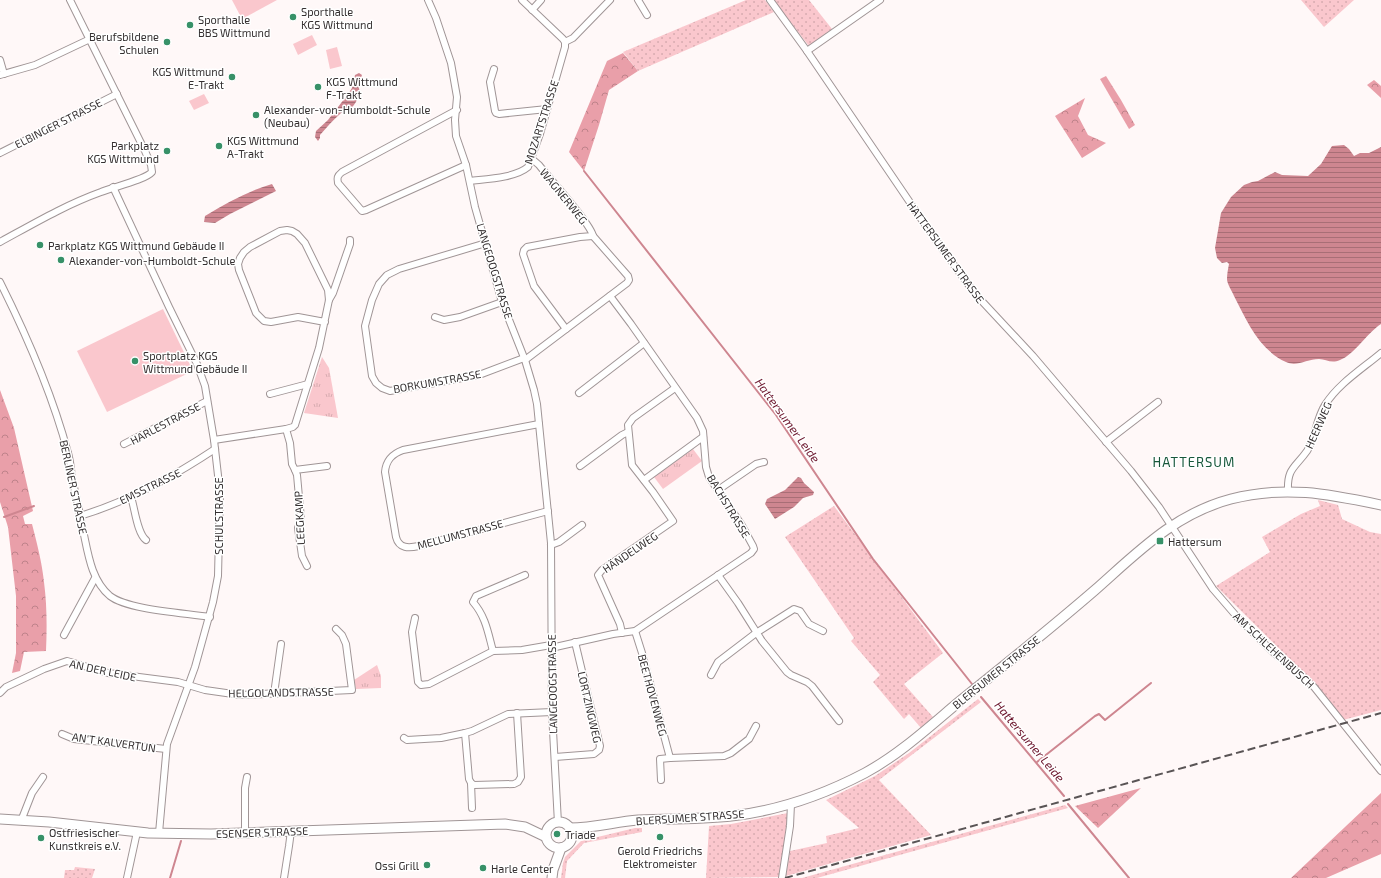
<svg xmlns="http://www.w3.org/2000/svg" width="1381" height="878" viewBox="0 0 1381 878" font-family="'Exo 2',sans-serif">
<defs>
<pattern id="grass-dots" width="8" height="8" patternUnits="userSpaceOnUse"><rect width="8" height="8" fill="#fac7cd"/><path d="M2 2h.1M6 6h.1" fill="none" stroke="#d7abb0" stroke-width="1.8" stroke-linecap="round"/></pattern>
<pattern id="forest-crowns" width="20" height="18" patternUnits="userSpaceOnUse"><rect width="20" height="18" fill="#e99fa9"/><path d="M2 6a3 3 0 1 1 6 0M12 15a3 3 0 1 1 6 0" fill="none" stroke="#be828a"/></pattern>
<pattern id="park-tufts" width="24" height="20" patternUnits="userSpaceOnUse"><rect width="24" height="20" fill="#fac7cd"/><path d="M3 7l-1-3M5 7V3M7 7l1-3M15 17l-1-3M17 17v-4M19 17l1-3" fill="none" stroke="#d7abb0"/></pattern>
<pattern id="water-rules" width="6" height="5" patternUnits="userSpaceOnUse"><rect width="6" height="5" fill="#ce8690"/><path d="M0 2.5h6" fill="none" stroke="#a86e76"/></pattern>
</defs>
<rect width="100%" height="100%" fill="#fff8f8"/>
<g fill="url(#grass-dots)">
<polygon points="746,0 765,0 774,12 638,71 623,52"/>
<polygon points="773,0 809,0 832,29 809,46"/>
<polygon points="1301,0 1354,0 1324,27"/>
<polygon points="1318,500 1338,505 1342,519 1370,532 1381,534 1381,710 1343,720 1317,686 1216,586 1270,552 1262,537 1301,514 1320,506"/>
<polygon points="834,506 943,653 904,684 933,717 921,728 909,714 904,719 873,682 880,675 851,641 854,638 785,537"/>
<polygon points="978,699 981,702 879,780 931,835 786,876 790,851 827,843 826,836 859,828 826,800 875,776 909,753"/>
<polygon points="1065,805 1068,808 817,878 802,878"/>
<polygon points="788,813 780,877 706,878 709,826 731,824"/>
<polygon points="635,828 642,828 642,832 584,843 567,861 565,878 561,878 563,863 565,857 581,841"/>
<polygon points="75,867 95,869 92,878 64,878 65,870 74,870"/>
</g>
<g fill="url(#forest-crowns)">
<polygon points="623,53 638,71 609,90 599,125 584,171 569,152 607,61"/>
<polygon points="1106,76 1121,100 1135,125 1129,129 1100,79"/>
<polygon points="1374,80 1381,86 1381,98 1367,85"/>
<polygon points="1085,98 1078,116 1088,135 1106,143 1082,158 1055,116"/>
<path d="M0,390L14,428L33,511L23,516L25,524H32C37,543 42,563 44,582C47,605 47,628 46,651L24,652L20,671L12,673L16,653V596L8,527L0,502Z"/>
<polygon points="1141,788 1098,828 1075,806"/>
<polygon points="1381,793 1381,854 1326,878 1291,878"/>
</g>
<g fill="url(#park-tufts)">
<polygon points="322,357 329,368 338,418 304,413"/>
<polygon points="693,449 702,461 663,489 654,477"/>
<polygon points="377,665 381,676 381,688 356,689 354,680"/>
</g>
<g fill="#fac7cd">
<polygon points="232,0 277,0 242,19"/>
<polygon points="312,35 317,45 298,55 293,44"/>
<polygon points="337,47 342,66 330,69 326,50"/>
<polygon points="204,94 209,103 194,110 189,101"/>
<polygon points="163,309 193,371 107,412 77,351"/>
</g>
<g fill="url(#water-rules)">
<path d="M359,73L362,75L358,85C362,93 356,105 349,110C345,112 343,111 340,114C333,120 327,127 320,135V138L318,141L315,137L316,131L328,120L348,94L352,88L355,75Z"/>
<path d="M1344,145L1349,149L1354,156L1360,153H1369L1381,147V324C1367,333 1354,355 1340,360C1331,364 1326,359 1319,359C1307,359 1297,367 1286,362C1259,350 1247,321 1234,296C1232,291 1227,284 1227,279C1227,274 1228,269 1229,264L1227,262L1222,263L1217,258L1215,248L1221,213L1231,197L1244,185L1252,182L1258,181L1275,172L1282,175L1308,176L1321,164L1332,146Z"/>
<path d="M272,184L276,191L230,214L215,223L204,222L205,216C227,203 248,191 272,184Z"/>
<polygon points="798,477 801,478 804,483 814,492 813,495 803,498 794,507 775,519 765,504 767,499 785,490"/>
</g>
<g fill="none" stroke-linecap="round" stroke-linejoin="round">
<g stroke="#ce8690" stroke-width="2">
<polyline points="584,171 776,415 873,559 972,684"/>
<polyline points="4,517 34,506"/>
<polyline points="981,697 1064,796"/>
<polyline points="1037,762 1095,716 1099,714 1105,720 1151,683"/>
<polyline points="1068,804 1129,878"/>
<polyline points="170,878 181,841"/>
</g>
<defs>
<g id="street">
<polyline points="428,0 436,18 451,63 457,97 455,120 456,136 466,165 475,207 502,302 525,360 534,390 537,404 551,543 552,712 558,823"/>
<polyline points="638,0 647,15"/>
<polyline points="770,0 807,51 926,226 964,279 979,298 1033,356 1131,471 1159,507 1213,589 1238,618 1273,652 1314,687 1381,771"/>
<polyline points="532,10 541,0"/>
<polyline points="565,42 573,38 610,0"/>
<polyline points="807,51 880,0"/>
<polyline points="0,60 4,74"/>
<polyline points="494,69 490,82 495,111 496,113 499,114 547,109"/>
<polyline points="0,75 35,65 90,39"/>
<path d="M457,110L342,172C337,176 337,178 338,183L362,211L366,210L466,165"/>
<polyline points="0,153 117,94"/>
<path d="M470,181C486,179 515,178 528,167L540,134L565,47V42L563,39L522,0"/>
<polyline points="113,187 169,307 197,364 205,386 214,440 220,493 218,576 213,602 195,667 167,744 159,833"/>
<path d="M0,242C33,224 65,205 101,192C113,187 145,180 152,172L151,165L145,151L70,0"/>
<polyline points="486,243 399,269 387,275 379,284 372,300 365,326 372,376 376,383 382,388 390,391 479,375 524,358"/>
<path d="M0,282C28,338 52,393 68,453C71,463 71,473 73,483C77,499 80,514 83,530C88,553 91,580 110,596C128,610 186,613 210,617"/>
<polyline points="329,300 333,293 350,244 350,240"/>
<polyline points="435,317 444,320 460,317 502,302"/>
<polyline points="566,329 534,286 523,254 524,250 527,247 580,237 593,236"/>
<path d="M525,360L627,283L629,280L628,276L593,236C591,224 549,178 539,165L532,159"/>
<polyline points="579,393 644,343"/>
<polyline points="270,394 308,384"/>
<path d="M539,424L403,450C392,454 386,460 385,472L396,537C399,549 409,548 419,546L548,511"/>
<polyline points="286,429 290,443 292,464 295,470 327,466"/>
<polyline points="214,440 286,429 293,427 295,425 319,348 329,300 328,290 305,243 297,234 292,231 287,230 280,231 250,247 244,252 240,258 238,264 239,270 256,313 264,321 271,322 298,317 325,322"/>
<polyline points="1106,442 1158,402"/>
<polyline points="124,444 207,401"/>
<polyline points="580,466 622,435 628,432"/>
<polyline points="295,470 297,475 301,519 298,528 302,556 307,566"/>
<polyline points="644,480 703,437"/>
<polyline points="718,490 756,464 764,462"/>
<path d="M1288,491C1287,468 1295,468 1307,451C1315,439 1316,419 1325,405C1338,384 1362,369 1381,353"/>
<path d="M131,497C135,509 137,533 146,540"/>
<path d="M80,516C129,501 173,477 215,449"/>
<polyline points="551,545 559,542 582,525"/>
<polyline points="718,575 738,603 762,641 787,672 791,675 807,682 812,686 839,721"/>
<polyline points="415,618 412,632 418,682 421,685 429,684 493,651 522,650 551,645"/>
<polyline points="635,631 642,653 670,758 724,756 731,753 749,739 756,726"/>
<polyline points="622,633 620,624 598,575 602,570 673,521 653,492 632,465 628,425 633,418 675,388"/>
<polyline points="64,635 95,578"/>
<polyline points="551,648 613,634 635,631 751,553 754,549 753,546 741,524 709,477 706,467 703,431 697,418 631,324 610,296"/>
<path d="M493,651C488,633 486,617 473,602L476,596L525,575"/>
<polyline points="711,675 718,662 756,633 794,609 800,611 809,624 823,631"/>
<polyline points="0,693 6,687 44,669 67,661 108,673 178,682 205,690 240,695 352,690 346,644 342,635 336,629"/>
<polyline points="274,694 281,644"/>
<polyline points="465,733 469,779 471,783 474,785 514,784 518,782 521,777 517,713"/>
<polyline points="62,734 74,739 166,749"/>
<polyline points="404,738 407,740 441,738 465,733 472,731 508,714 552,712"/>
<polyline points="555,757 594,754 599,750 600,746 575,642"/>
<polyline points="661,780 660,759 670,758"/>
<polyline points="471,783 472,808"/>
<polyline points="21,821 32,793 43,777"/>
<polyline points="245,833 245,788 247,777"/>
<polyline points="127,878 137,832"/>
<polyline points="284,878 289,846 291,831"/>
<polyline points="782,878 790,826 791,804"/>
</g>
<g id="secondary">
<polyline points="0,819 49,822 148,833 211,834 505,824 525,827 546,837"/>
<circle cx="559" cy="835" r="13"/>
<path d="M570,828C593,828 615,822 638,820C672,818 705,820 739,815C783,809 825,794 865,773C900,754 930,726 960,701C1005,665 1051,628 1095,590C1137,553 1174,514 1231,499C1285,485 1328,494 1381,505"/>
<polyline points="552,878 553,870 561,848"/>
</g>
</defs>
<use href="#street" stroke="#a09596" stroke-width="8"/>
<use href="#secondary" stroke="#a09596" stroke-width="11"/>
<use href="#street" stroke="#fff" stroke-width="6"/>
<use href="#secondary" stroke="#fff" stroke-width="9"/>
<polyline stroke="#595455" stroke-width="2" stroke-dasharray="8 4" stroke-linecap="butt" points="785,878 1381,713"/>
</g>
<g fill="#379168" stroke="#fff" stroke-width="1.5">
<circle cx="293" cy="17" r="4"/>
<circle cx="190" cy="25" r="4"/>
<circle cx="167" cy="42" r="4"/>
<circle cx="232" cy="77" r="4"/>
<circle cx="318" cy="87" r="4"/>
<circle cx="256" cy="115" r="4"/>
<circle cx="219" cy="146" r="4"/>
<circle cx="167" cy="151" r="4"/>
<circle cx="40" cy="245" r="4"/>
<circle cx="61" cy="260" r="4"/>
<circle cx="135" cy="361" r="4"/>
<rect x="1156" y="537" width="8" height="8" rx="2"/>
<circle cx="557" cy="834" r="4"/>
<circle cx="660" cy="837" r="4"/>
<circle cx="41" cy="838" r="4"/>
<circle cx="427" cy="865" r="4"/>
<circle cx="483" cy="868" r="4"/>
</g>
<g text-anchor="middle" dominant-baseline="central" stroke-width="3" stroke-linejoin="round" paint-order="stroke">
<g font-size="11" fill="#353031" stroke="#fff" text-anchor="start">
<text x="301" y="11">Sporthalle<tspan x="301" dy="13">KGS Wittmund</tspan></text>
<text x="198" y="19">Sporthalle<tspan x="198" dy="13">BBS Wittmund</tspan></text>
<text x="159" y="36" text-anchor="end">Berufsbildene<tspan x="159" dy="13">Schulen</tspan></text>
<text x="224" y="71" text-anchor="end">KGS Wittmund<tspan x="224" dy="13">E-Trakt</tspan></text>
<text x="326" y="81">KGS Wittmund<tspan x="326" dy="13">F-Trakt</tspan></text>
<text x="264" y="109">Alexander-von-Humboldt-Schule<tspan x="264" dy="13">(Neubau)</tspan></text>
<text x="227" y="140">KGS Wittmund<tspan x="227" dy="13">A-Trakt</tspan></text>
<text x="159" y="145" text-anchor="end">Parkplatz<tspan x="159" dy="13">KGS Wittmund</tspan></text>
<text x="48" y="245">Parkplatz KGS Wittmund Gebäude II</text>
<text x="69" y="260">Alexander-von-Humboldt-Schule</text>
<text x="143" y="355">Sportplatz KGS<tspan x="143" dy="13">Wittmund Gebäude II</tspan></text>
<text x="1168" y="541">Hattersum</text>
<text x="49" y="832">Ostfriesischer<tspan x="49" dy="13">Kunstkreis e.V.</tspan></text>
<text x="565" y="834">Triade</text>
<text x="660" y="850" text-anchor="middle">Gerold Friedrichs<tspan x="660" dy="13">Elektromeister</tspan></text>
<text x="419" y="865" text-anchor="end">Ossi Grill</text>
<text x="491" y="868">Harle Center</text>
</g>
<g font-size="11" fill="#353031" stroke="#fff">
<text transform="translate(541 122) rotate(-72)">MOZARTSTRASSE</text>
<text transform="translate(58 123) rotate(-27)">ELBINGER STRASSE</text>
<text transform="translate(564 196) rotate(51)">WAGNERWEG</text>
<text transform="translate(946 252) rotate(54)">HATTERSUMER STRASSE</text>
<text transform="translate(495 271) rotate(73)">LANGEOOGSTRASSE</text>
<text transform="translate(437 381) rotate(-10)">BORKUMSTRASSE</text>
<text transform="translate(165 423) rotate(-28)">HARLESTRASSE</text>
<text transform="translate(1318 425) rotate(-66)">HEERWEG</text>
<text transform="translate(150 486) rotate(-26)">EMSSTRASSE</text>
<text transform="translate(74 487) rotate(78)">BERLINER STRASSE</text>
<text transform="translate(729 506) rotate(59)">BACHSTRASSE</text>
<text transform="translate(218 516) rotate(-90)">SCHULSTRASSE</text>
<text transform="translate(299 518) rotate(-93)">LEEGKAMP</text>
<text transform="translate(460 534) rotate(-15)">MELLUMSTRASSE</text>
<text transform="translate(630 552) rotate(-34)">HÄNDELWEG</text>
<text transform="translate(1274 650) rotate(43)">AM SCHLEHENBUSCH</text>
<text transform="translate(103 670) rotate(12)">AN DER LEIDE</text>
<text transform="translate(996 672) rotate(-39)">BLERSUMER STRASSE</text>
<text transform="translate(552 684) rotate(-91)">LANGEOOGSTRASSE</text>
<text transform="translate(281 692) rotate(-1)">HELGOLANDSTRASSE</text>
<text transform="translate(653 695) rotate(75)">BEETHOVENWEG</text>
<text transform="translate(590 707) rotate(77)">LORTZINGWEG</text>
<text transform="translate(114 742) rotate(8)">AN'T KALVERTUN</text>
<text transform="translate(690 817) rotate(-4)">BLERSUMER STRASSE</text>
<text transform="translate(262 832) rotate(-2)">ESENSER STRASSE</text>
</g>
<g font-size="12" font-style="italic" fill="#6c162d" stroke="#fff">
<text transform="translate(788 420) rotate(54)">Hattersumer Leide</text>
<text transform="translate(1030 741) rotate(50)">Hattersumer Leide</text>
</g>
<g font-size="13" letter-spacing="1" fill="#17573b" stroke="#fff">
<text x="1194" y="462">HATTERSUM</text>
</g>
</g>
</svg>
